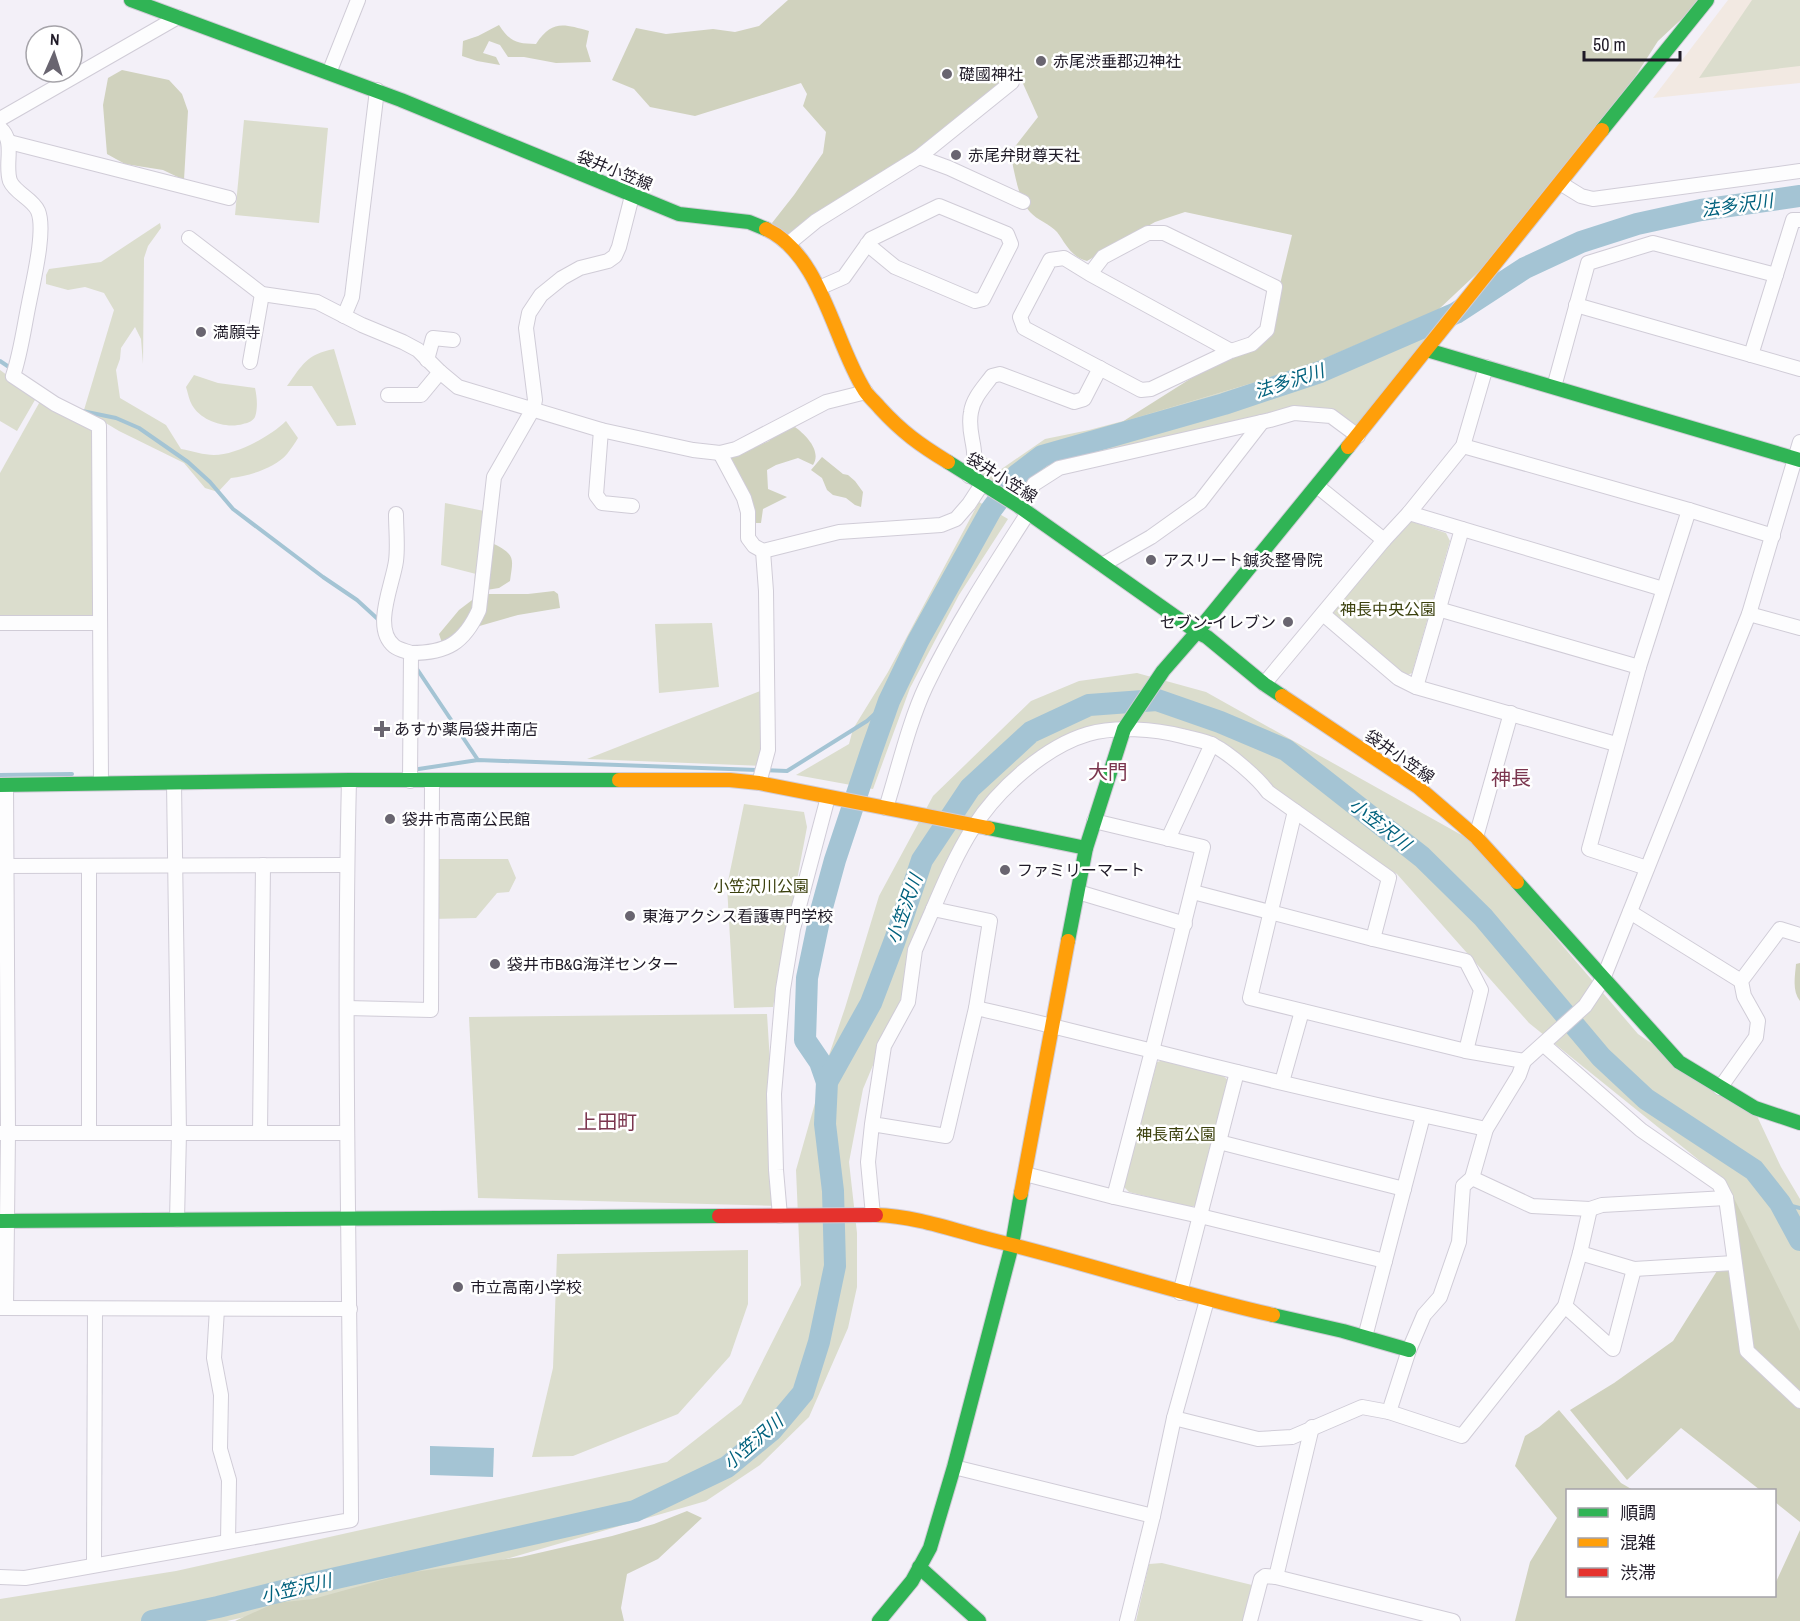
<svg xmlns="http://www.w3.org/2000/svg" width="1800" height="1621" viewBox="0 0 1800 1621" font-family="'Archivo Narrow','Noto Sans JP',sans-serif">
<rect width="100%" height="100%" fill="#f3f0f8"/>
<polygon fill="#f2e9e2" points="1728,0 1800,0 1800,83 1653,98"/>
<g fill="#dbddcd">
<polygon points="1752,0 1800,0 1800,66 1699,78"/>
<polygon points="244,120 328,128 319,223 235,215"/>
<path d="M160,223L161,228L148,246L144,258L143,364L141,339L135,327L121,348L120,359L116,370L120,398L166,425L181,449C192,451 204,455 214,455C236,455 271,436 286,421L298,438C295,443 291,449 287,454C275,468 249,476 231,478L218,492L205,488L184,463L119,431L84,410L114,310L104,293L85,287L68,290L46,284V275L49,269L101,262Z"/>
<polygon points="1433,312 1437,329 1358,436 1331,416 1294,413 1059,468 1034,484 1021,508 981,474 983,455 1000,470 1045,439 1089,430 1127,420 1300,369"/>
<path d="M334,349L356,424V425L337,426L312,386H287C302,365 307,354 334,349Z"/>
<polygon points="0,370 15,381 39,393 17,431 0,421"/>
<path d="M194,375L218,383L255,388C257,397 258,408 255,417C252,422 247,423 243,424C226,429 201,421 192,405C189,400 188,393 186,387Z"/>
<polygon points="43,396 99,426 93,623 0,619 0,473"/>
<polygon points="979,502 1008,519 959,595 910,688 873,789 796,775 849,744 853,729 888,672"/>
<polygon points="445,503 489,512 486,535 476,574 441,565"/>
<polygon points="1410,521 1446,533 1450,541 1412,673 1405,676 1332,617 1332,612 1407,522"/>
<polygon points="712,623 719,687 659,693 655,624"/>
<polygon points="1137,673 1206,692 1474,842 1638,1034 1757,1116 1781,1167 1800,1199 1800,1339 1726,1182 1529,1023 1397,874 1266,789 1200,736 1109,726 1072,741 1014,780 952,866 916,947 900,1001 863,1089 849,1162 857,1233 857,1287 848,1328 809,1417 760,1465 706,1501 506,1559 227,1621 0,1621 0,1599 176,1571 667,1462 741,1404 801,1285 796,1170 827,1061 845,1008 879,896 933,796 1031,701 1079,681"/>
<polygon points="768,688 764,766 587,759"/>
<polygon points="744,804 804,812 807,827 773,1007 734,1008 727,886"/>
<polygon points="432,859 508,859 516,878 509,892 497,893 476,918 432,919"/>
<polygon points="767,1014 779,1206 478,1198 469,1017"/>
<polygon points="1164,1060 1223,1076 1228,1080 1195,1206 1189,1207 1129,1192 1124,1187 1157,1062"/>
<polygon points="748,1250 748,1304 730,1356 678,1414 573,1456 532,1457 553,1368 557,1254"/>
<polygon points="1162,1563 1252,1585 1243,1621 1136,1621 1149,1564"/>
</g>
<g fill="#d0d2be">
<path d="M788,0H1702L1658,41L1593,142L1521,232L1438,310L1300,369L1122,422L1269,329L1292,235L1185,212L1155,222L1087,261C1071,257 1066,244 1057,232C1050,224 1037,220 1030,212C1017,197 1015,172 1010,153L1038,117L1020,77L919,157L784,241L772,223L794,195L823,153L826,132L803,106L807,94L801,83L695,116L650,107L634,89L612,80L636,28L666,34L713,29L735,32L759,26Z"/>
<path d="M499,25C510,42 517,44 536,44C552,20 563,24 589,31L586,46L591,62L556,63L524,57H508L500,45L489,41L483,53L496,57L500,65L477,61L462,56L463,41L478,36Z"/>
<polygon points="122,70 169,80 182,94 188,111 184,180 163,170 125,164 107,154 103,105 108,78"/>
<path d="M795,427C806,435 822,451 813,465L798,458L776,465L767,470L768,489L787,497L763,509L761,523H752L729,458L769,441L776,432Z"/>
<polygon points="822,457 843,474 848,475 855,481 863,492 861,507 855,505 846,498 833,495 827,490 822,478 811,470"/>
<path d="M494,544C516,555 513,559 510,581L499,588L474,592L475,572L485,549Z"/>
<polygon points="554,591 558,594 560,608 518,615 469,629 444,649 439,634 459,610 480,594 528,594"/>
<path d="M1800,963V1001C1792,991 1795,976 1796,964Z"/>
<polygon points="1726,1182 1800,1331 1800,1522 1775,1502 1774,1490 1760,1490 1681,1428 1627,1480 1570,1410 1614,1383 1673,1341 1732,1247 1719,1184"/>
<polygon points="1559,1410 1621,1483 1633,1490 1568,1490 1568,1596 1774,1596 1775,1584 1800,1530 1800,1621 1515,1621 1530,1562 1557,1518 1515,1466 1525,1436 1539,1427"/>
<polygon points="687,1511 702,1518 658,1559 627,1574 621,1608 624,1621 235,1621 275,1603 313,1599 407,1573 521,1557 612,1536 654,1524"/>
</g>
<polygon fill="#a4c4d4" points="430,1446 494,1448 493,1477 430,1475"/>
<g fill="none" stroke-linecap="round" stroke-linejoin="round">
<g stroke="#a4c4d4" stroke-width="4">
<polyline points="0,361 12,369"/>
<polyline points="82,411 116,418 139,428 188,462 210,482 233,509 323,577 357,600 381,622"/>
<polyline points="415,666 478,760"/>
<polyline points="412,770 478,760 787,771 867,721 889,701"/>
<polyline points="0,775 72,774"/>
<polyline points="1780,1203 1800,1208"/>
</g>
<g stroke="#a4c4d4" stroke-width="22">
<polyline points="827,1082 820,1062 805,1040 807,978 821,911 835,860 871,752 889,701 918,641 991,510 1017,475 1042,456 1224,404 1320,372 1456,313 1525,268 1581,242 1637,224 1701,210 1800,196"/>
<polyline points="152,1621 218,1607 314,1583 635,1511 727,1467 772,1430 803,1393 819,1342 835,1266 833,1191 825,1124 827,1082 871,1003 895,940 922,860 970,788 1031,732 1089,705 1157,700 1220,722 1286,750 1422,857 1483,917 1601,1057 1646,1099 1754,1170 1780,1203 1800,1240"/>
</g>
<defs>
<g id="street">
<polyline points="329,73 358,0"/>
<polyline points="0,119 178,17"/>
<path d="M0,128C16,142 4,163 10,181C15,193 33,199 38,211C46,230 33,282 29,303C24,327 21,352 13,376L55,404L99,426L101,783"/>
<polyline points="9,142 229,198"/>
<polyline points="919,157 949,168 1023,202"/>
<polyline points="1560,183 1581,196 1593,199 1800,171"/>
<polyline points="189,238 262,294 317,302 362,325 403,342 418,350 440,372 458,387 601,430 693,450 720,453 736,449 826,402 866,392"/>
<polyline points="788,244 816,221 919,157 1012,82"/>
<polyline points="1090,274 1103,257 1148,233 1164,233 1275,287 1267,330 1252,344 1231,351 1151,389 1141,390 1024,328 1020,317 1050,260 1064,258 1090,274 1231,351"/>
<polyline points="819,288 844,277 871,239 939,206 1007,234 1011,244 983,299 975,301 895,267 867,244"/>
<polyline points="1576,305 1800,369"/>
<polyline points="344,316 352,297 377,90"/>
<polyline points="1751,355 1793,220 1800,220"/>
<polyline points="427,360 433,338 453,340"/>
<polyline points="250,362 262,294"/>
<polyline points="1554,387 1588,263 1653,243 1776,275"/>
<polyline points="388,395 421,395 440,372"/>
<polyline points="601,430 596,495 602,503 632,506"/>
<polyline points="1463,446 1689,510 1773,536"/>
<polyline points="720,453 744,498 748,512 748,538 754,546 763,551 839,532 941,525 956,519 969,504 982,484"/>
<path d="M969,476C982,450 966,438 971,412C973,398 984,387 992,376L1000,374L1074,402L1084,399L1100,368"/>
<polyline points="1317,486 1384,540"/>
<polyline points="1021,508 1034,484 1059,468 1270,420 1294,413 1331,416 1358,436"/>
<polyline points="1409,513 1663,589"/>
<path d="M396,514C396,529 398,546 396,561C393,584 372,628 394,646C399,650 406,651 411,653L410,781"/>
<polyline points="1102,565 1151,537 1200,502 1262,422"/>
<polyline points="1438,609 1639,667"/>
<polyline points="1323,614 1398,678 1416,687 1616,744"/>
<polyline points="1749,614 1800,628"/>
<polyline points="0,623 100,623"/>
<path d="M411,653C447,653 464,643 479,610L494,477L533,409L535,400L526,328L529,313L541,295L562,278L580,268L608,261L615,256L619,247L632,196"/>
<polyline points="1264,684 1384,540 1409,513 1463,446 1486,367"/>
<polyline points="1416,687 1462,529"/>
<polyline points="174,783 179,1133 177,1220"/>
<polyline points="759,783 768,750 766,591 763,551"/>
<polyline points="6,785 8,1133 6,1308"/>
<path d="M886,808C898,770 909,722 926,686C955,626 992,569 1028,513"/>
<polyline points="1295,811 1250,998 1466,1051 1524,1061"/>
<polyline points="1094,821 1203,847 1152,1051 1114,1197 1200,1216 1385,1261"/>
<polyline points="1476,837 1511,713"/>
<polyline points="1168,839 1212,744"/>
<polyline points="0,866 347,865"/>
<polyline points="1647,868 1589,849 1639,667 1689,510"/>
<polyline points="1078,892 1185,924"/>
<polyline points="1193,892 1373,939 1466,961 1481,990 1466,1051"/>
<path d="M933,909C945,881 957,853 973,828C997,790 1044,747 1088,734C1115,726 1155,729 1182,736C1192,739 1204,740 1213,745C1229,753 1258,778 1268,792L1389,878L1373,939"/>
<polyline points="1630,912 1741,981"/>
<polyline points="347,1008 431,1010 432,781"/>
<path d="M976,1008C1035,1021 1094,1037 1153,1051C1263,1079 1374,1105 1486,1129"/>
<polyline points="1544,1045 1641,1130 1719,1184 1726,1198 1747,1351 1800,1401"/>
<polyline points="1282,1082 1302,1011"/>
<polyline points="1720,1088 1756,1037 1758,1021 1744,996 1741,981 1780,929 1800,935"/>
<polyline points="872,1124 946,1136 976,1008 990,921 933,909 915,950 908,1002 884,1046 872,1124 868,1162 873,1215"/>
<polyline points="0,1133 347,1133"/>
<polyline points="89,1133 89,866"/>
<polyline points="260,1133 263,865"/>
<polyline points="1219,1142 1404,1189"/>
<polyline points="1025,1174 1114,1197"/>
<polyline points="1472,1178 1532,1206 1590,1209 1602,1205 1726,1198"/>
<polyline points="780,1216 776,1170 774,1094 783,989 793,929 828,797"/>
<polyline points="1580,1253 1634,1269 1734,1263"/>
<polyline points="1180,1293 1237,1072"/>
<polyline points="1565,1306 1613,1349 1634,1269"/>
<polyline points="0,1308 350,1309"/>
<polyline points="217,1309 214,1358 221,1395 220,1449 229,1480 228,1541"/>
<polyline points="1365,1337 1423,1116"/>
<polyline points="1389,1412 1409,1350 1424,1315 1440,1297 1459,1242 1463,1186 1472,1178 1486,1129 1519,1075 1524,1061 1585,1006 1603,979 1749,614 1800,442"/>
<polyline points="1174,1418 1258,1439 1292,1437 1362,1407 1389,1412 1462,1436 1565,1306 1580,1253 1590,1209"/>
<polyline points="1312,1427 1276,1577 1453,1621"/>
<polyline points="954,1467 1153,1516"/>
<polyline points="94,1564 95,1309"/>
<path d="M0,1577L25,1578L351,1520C350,1273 343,1027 349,780"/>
<polyline points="1127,1621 1153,1516 1174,1418 1207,1300"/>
<polyline points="1250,1621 1261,1579 1265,1576 1276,1577"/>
</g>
<g id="fast">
<polyline points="131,0 401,100 679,214 749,222 766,229"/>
<polyline points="1602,130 1707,0"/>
<polyline points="1427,350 1800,460"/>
<polyline points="948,462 1017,505 1197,632 1207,637 1264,684 1282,696"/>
<polyline points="0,785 349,780 619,780"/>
<polyline points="988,828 1086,848"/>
<polyline points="1517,882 1679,1062 1755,1108 1800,1123"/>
<polyline points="1068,941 1086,848 1124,729 1163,671 1197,632 1348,447"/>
<polyline points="0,1221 719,1216"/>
<polyline points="1273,1315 1343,1331 1409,1350"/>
<polyline points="919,1567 979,1621"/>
<polyline points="879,1621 912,1581 930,1548 954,1467 1012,1245 1021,1193"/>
</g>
<g id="slow">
<path d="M766,229C822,255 834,343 865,391C869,397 875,402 880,408C902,432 920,445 948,462"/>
<polyline points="1348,447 1602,130"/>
<polyline points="1282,696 1418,787 1476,837 1517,882"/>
<polyline points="619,780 730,780 759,783 988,828"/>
<polyline points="1021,1193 1068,941"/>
<path d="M876,1215C916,1216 956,1231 996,1241C1089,1264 1180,1294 1273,1315"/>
</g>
<polyline id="jam" points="719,1216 876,1215"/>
</defs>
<use href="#street" stroke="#d0ccd7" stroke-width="16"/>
<use href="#fast" stroke="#d0ccd7" stroke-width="16"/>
<use href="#slow" stroke="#d0ccd7" stroke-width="16"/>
<use href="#jam" stroke="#d0ccd7" stroke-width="16"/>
<use href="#street" stroke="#fdfdfe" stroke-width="14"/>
<use href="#fast" stroke="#30b455" stroke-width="14"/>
<use href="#slow" stroke="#ff9f0a" stroke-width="14"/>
<use href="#jam" stroke="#e5322d" stroke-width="14"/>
</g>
<g fill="#696570" stroke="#fff" stroke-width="2">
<circle cx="1041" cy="61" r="6"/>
<circle cx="947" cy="74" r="6"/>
<circle cx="956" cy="155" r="6"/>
<circle cx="201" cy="332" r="6"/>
<circle cx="1151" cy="560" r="6"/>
<circle cx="1288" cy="622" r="6"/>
<path d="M379 720h6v6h6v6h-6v6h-6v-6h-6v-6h6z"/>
<circle cx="390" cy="819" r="6"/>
<circle cx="1005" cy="870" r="6"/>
<circle cx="630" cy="916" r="6"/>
<circle cx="495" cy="964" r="6"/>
<circle cx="458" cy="1287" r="6"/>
</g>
<g text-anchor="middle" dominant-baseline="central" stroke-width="5" stroke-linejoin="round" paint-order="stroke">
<g font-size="16" fill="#1f1a27" stroke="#fff" text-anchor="start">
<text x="1053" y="61">赤尾渋垂郡辺神社</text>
<text x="959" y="74">礎國神社</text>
<text x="968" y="155">赤尾弁財尊天社</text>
<text x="213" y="332">満願寺</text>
<text x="1163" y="560">アスリート鍼灸整骨院</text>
<text x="1276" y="622" text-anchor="end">セブン-イレブン</text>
<text x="394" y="729">あすか薬局袋井南店</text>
<text x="402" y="819">袋井市高南公民館</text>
<text x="1017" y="870">ファミリーマート</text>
<text x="642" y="916">東海アクシス看護専門学校</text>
<text x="507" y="964">袋井市B&amp;G海洋センター</text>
<text x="470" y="1287">市立高南小学校</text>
</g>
<g font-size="16" fill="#1f1a27" stroke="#fff">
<text transform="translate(615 170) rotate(22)">袋井小笠線</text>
<text transform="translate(1002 477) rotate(32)">袋井小笠線</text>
<text transform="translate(1400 756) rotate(35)">袋井小笠線</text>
</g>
<g font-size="16" fill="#3b400d" stroke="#fff">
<text x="1388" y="609">神長中央公園</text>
<text x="761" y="886">小笠沢川公園</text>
<text x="1176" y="1134">神長南公園</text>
</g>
<g font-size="18" font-style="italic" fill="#00617d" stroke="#fff">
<text transform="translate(1737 205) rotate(-8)">法多沢川</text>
<text transform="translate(1289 381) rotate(-18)">法多沢川</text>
<text transform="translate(1380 824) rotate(38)">小笠沢川</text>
<text transform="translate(904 909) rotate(-70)">小笠沢川</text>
<text transform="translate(753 1442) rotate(-41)">小笠沢川</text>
<text transform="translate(296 1588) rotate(-13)">小笠沢川</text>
</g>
<g font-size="20" fill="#7b364f" stroke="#fff">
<text x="1108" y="771">大門</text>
<text x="1511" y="777">神長</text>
<text x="607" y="1121">上田町</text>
</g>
</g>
<rect x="1566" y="1489" width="210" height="108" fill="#ffffff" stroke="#a5a3a9" stroke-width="1.5"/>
<rect x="1578" y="1508" width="30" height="9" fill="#30b455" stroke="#a5a3a9" stroke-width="1.5"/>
<text x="1620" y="1519" font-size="18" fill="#1f1a27">順調</text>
<rect x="1578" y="1538" width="30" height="9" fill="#ff9f0a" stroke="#a5a3a9" stroke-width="1.5"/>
<text x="1620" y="1549" font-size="18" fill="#1f1a27">混雑</text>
<rect x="1578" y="1568" width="30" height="9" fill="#e5322d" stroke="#a5a3a9" stroke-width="1.5"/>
<text x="1620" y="1579" font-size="18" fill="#1f1a27">渋滞</text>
<g transform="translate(54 54) rotate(3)"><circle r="28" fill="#ffffff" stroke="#a5a3a9" stroke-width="1.5"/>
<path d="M0-4.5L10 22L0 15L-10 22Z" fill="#696570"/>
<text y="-9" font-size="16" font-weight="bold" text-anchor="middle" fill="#1f1a27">N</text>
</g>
<path d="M1584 51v9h96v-9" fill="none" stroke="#1f1a27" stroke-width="3"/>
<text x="1593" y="51" font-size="18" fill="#1f1a27" stroke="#ffffff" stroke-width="4.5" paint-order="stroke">50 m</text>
</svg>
